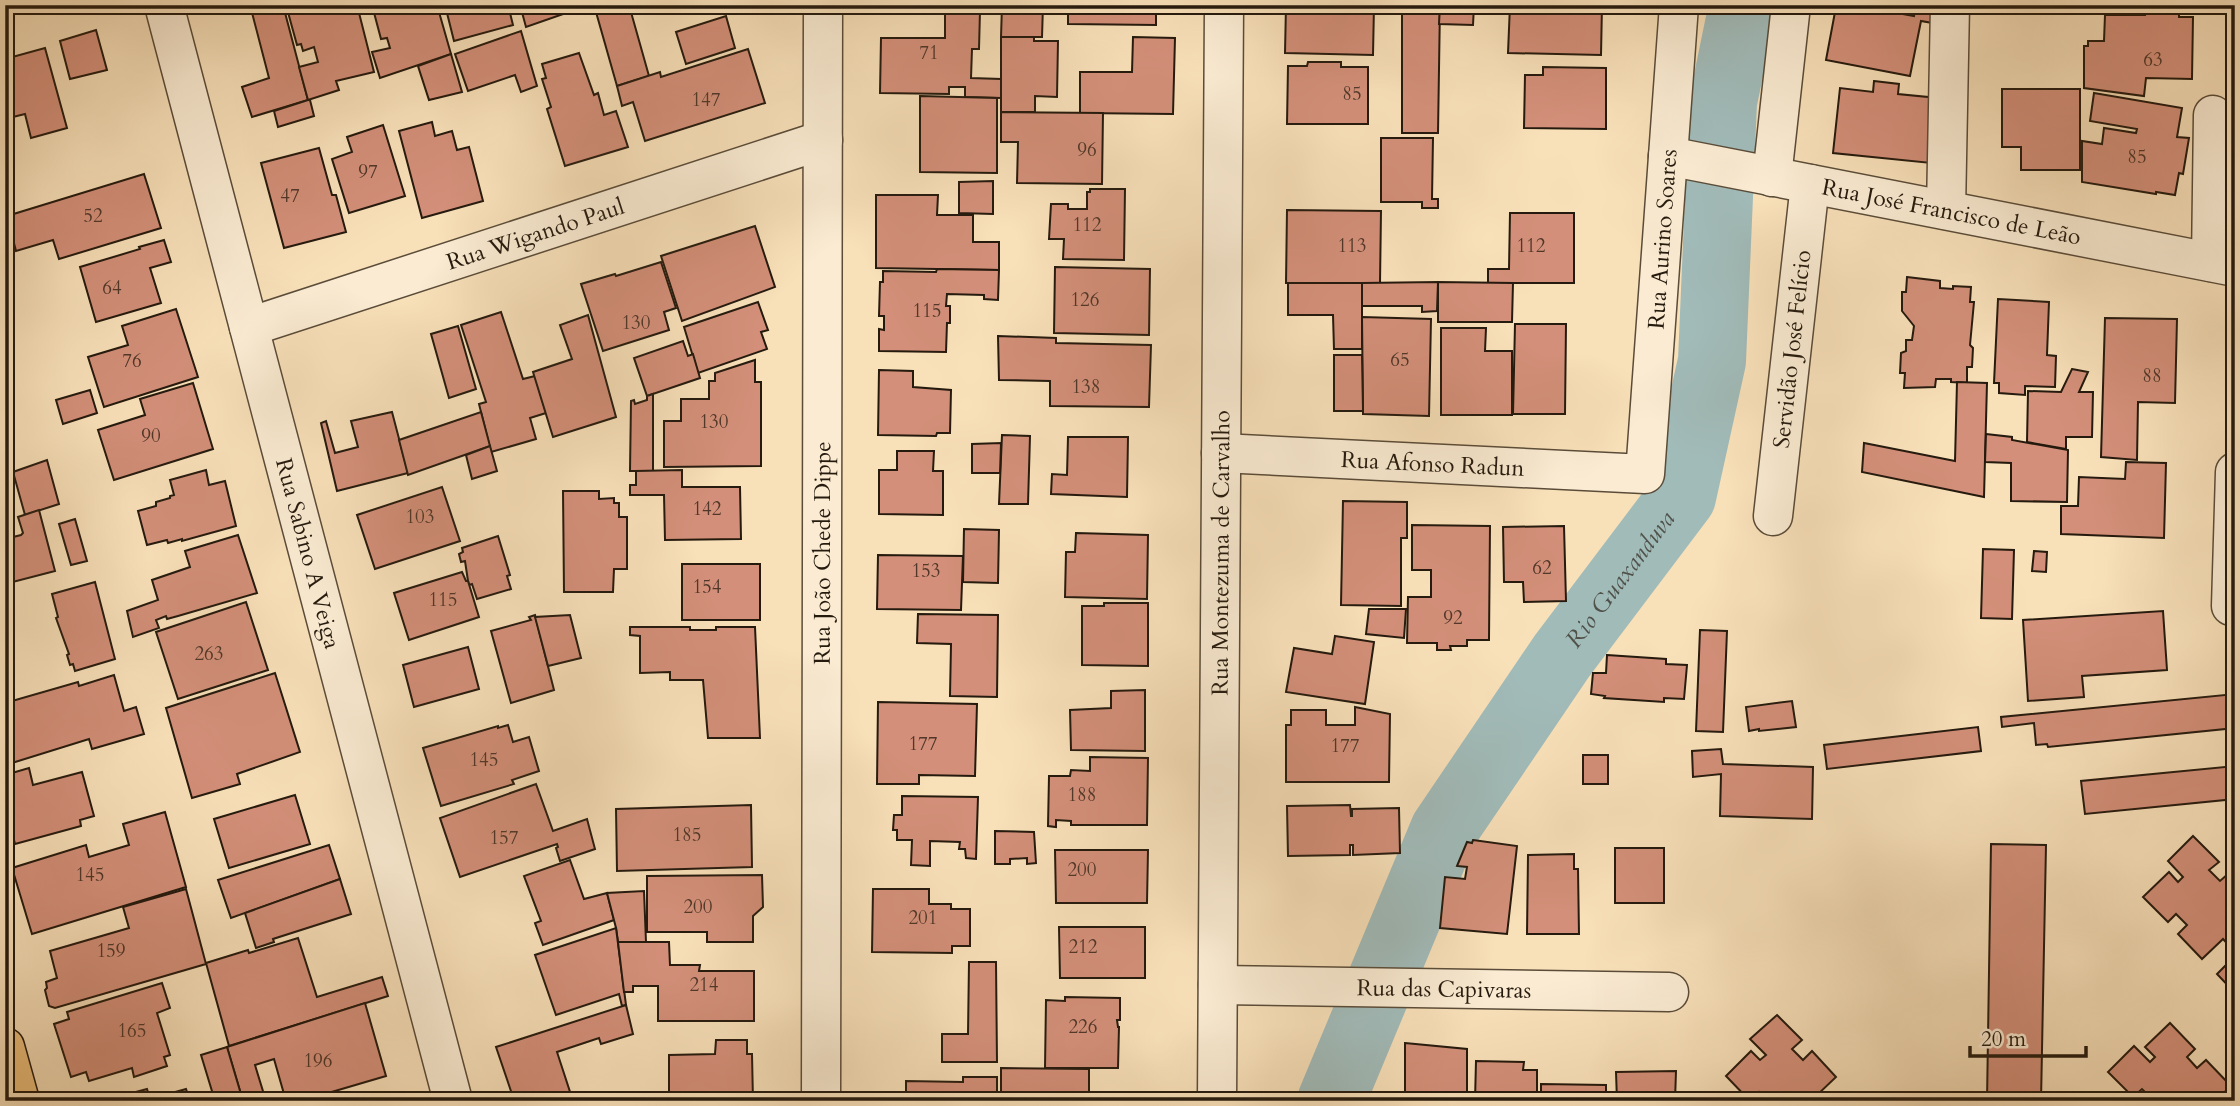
<svg xmlns="http://www.w3.org/2000/svg" width="2240" height="1106" viewBox="0 0 2240 1106" font-family="Cardo,serif">
<rect width="100%" height="100%" fill="#f8e0b9"/>
<filter id="stains"><feTurbulence type="fractalNoise" baseFrequency=".00286" numOctaves="4"/><feColorMatrix values="0 0 0 0 .2 0 0 0 0 .09 0 0 0 0 .02 0 0 0 .5 -.17"/></filter>
<radialGradient id="worn" r=".72"><stop offset=".6" stop-color="#630" stop-opacity="0"/><stop offset="1" stop-color="#630" stop-opacity=".3"/></radialGradient>
<g fill="none" stroke-linecap="round" stroke-linejoin="round">
<path stroke="#a1bbb9" stroke-width="68" id="s1" d="M1331,1101L1444,830L1562,656L1682,497L1712,361L1723,102L1743,5"/>
</g>
<g fill="#d38f79" stroke="#251a0e" stroke-width="2">
<polygon points="250,5 283,5 308,100 252,117 242,87 269,78"/>
<polygon points="286,5 357,5 374,72 336,81 339,90 308,100 299,67 318,62 314,47 303,51 301,44 297,45"/>
<polygon points="372,5 437,5 451,54 380,78 372,52 390,48 387,38 381,39"/>
<polygon points="445,5 508,5 513,25 454,41"/>
<polygon points="520,5 589,5 526,27"/>
<polygon points="594,5 629,5 649,76 617,86"/>
<polygon points="1002,5 1043,5 1042,37 1001,37"/>
<polygon points="1068,5 1156,5 1156,25 1068,24"/>
<polygon points="1286,5 1374,5 1373,55 1285,53"/>
<polygon points="1402,5 1440,5 1438,133 1402,133"/>
<polygon points="1440,5 1474,5 1473,25 1439,24"/>
<polygon points="1510,5 1602,5 1601,55 1508,53"/>
<polygon points="1807,5 1854,5 1914,16 1916,5 1941,7 1938,24 1921,21 1910,76 1826,60 1835,12"/>
<polygon points="2145,5 2179,5 2179,17 2193,17 2192,79 2146,78 2144,96 2084,88 2084,46 2088,46 2088,41 2104,41 2105,15 2145,15"/>
<polygon points="945,10 980,11 979,49 972,49 971,78 1001,79 1001,98 965,97 965,87 949,87 949,94 880,93 881,38 945,38"/>
<polygon points="726,16 735,48 686,64 676,32"/>
<polygon points="96,30 107,70 70,79 60,41"/>
<polygon points="521,31 537,86 521,92 515,75 468,91 455,54"/>
<polygon points="1001,37 1034,37 1034,41 1058,41 1057,97 1035,96 1035,112 1001,112"/>
<polygon points="1133,37 1175,38 1173,114 1080,113 1080,72 1132,72"/>
<polygon points="45,48 67,128 31,138 25,114 5,119 5,59"/>
<polygon points="748,49 765,103 645,141 633,102 622,106 617,86 660,72 661,77"/>
<polygon points="579,53 594,95 598,93 604,115 616,111 628,147 565,166 547,109 551,107 542,79 546,78 542,64"/>
<polygon points="451,54 462,92 429,100 418,66"/>
<polygon points="1308,62 1341,62 1341,67 1368,67 1368,124 1287,124 1288,66 1307,66"/>
<polygon points="1543,67 1606,68 1606,129 1524,128 1525,75 1543,75"/>
<polygon points="1874,81 1899,84 1898,94 1938,98 1931,163 1833,153 1840,88 1873,92"/>
<polygon points="2002,89 2080,89 2080,170 2021,170 2021,147 2002,147"/>
<polygon points="2094,93 2182,108 2177,137 2189,138 2183,174 2179,173 2175,195 2156,192 2156,194 2082,182 2082,141 2102,144 2104,128 2136,133 2137,129 2090,121"/>
<polygon points="920,96 997,98 997,173 920,172"/>
<polygon points="308,100 310,100 314,116 278,127 274,111"/>
<polygon points="1001,112 1103,113 1102,184 1017,183 1018,142 1001,142"/>
<polygon points="2225,119 2235,119 2235,214 2228,213"/>
<polygon points="432,122 435,136 452,131 457,150 469,147 483,201 422,218 399,131"/>
<polygon points="383,125 405,196 349,213 332,159 352,152 347,137"/>
<polygon points="1381,138 1433,138 1432,199 1438,199 1438,208 1422,208 1422,202 1381,202"/>
<polygon points="319,148 332,195 336,195 346,232 284,248 261,163"/>
<polygon points="144,174 161,228 59,259 53,240 16,251 7,216"/>
<polygon points="993,181 993,214 959,213 959,182"/>
<polygon points="1090,189 1125,189 1124,260 1063,259 1064,239 1049,239 1051,204 1068,204 1068,209 1087,209 1087,192 1090,192"/>
<polygon points="876,195 938,195 937,215 973,215 973,242 999,242 999,270 876,268"/>
<polygon points="1287,210 1381,211 1380,283 1286,283"/>
<polygon points="1510,213 1574,213 1574,283 1488,283 1488,269 1509,269"/>
<polygon points="755,226 775,287 682,321 661,256"/>
<polygon points="164,240 171,262 150,268 161,303 96,322 80,267 140,249 139,247"/>
<polygon points="661,262 676,308 664,312 669,330 603,351 581,284 615,274 616,276"/>
<polygon points="1055,267 1150,269 1149,335 1054,333"/>
<polygon points="937,269 999,270 998,300 984,299 984,295 947,294 946,306 950,306 950,323 947,323 946,352 879,351 879,329 884,330 884,316 879,316 880,282 883,282 883,271 936,272"/>
<polygon points="1907,277 1940,281 1940,288 1953,289 1953,286 1971,287 1970,302 1974,302 1970,345 1973,348 1972,367 1967,367 1967,383 1951,382 1951,379 1936,379 1935,387 1904,388 1905,373 1900,373 1901,353 1906,351 1906,340 1912,340 1914,326 1902,311 1902,292 1906,292"/>
<polygon points="1438,282 1513,283 1512,322 1438,322"/>
<polygon points="1438,282 1437,311 1422,312 1422,306 1362,306 1362,283"/>
<polygon points="1288,283 1362,283 1362,349 1334,349 1333,315 1288,315"/>
<polygon points="1998,299 2049,302 2047,355 2056,356 2055,387 2025,386 2025,395 1999,393 1999,383 1994,383"/>
<polygon points="758,302 768,330 761,332 767,349 698,373 684,327"/>
<polygon points="176,309 198,377 104,407 88,357 128,345 122,326"/>
<polygon points="501,312 523,379 535,376 546,413 530,418 536,439 491,452 479,404 486,402 461,325"/>
<polygon points="588,315 616,417 553,437 533,372 572,359 560,325"/>
<polygon points="1362,317 1431,319 1429,416 1363,414"/>
<polygon points="2105,318 2177,319 2175,403 2138,402 2137,460 2101,457"/>
<polygon points="1515,324 1566,324 1565,414 1513,414"/>
<polygon points="458,326 476,389 449,398 431,334"/>
<polygon points="1441,328 1486,328 1485,351 1512,351 1512,415 1441,415"/>
<polygon points="998,336 1056,338 1056,343 1151,345 1149,407 1050,406 1050,381 999,380"/>
<polygon points="683,341 688,356 693,354 700,378 647,396 634,358"/>
<polygon points="1334,355 1362,355 1363,411 1334,411"/>
<polygon points="755,360 755,382 761,382 761,466 664,467 664,421 681,421 681,399 709,399 709,381 715,381 715,373"/>
<polygon points="2072,369 2088,372 2079,392 2093,392 2092,437 2066,437 2066,449 2027,442 2028,391 2061,392"/>
<polygon points="879,370 913,371 913,387 951,390 950,433 937,433 936,436 878,435"/>
<polygon points="1957,382 1987,383 1984,497 1862,472 1864,443 1955,461"/>
<polygon points="193,383 213,449 114,480 98,430 145,415 140,399"/>
<polygon points="90,390 97,413 63,424 56,400"/>
<polygon points="653,394 653,471 630,471 631,401 634,400 635,404 647,400 647,396"/>
<polygon points="392,412 408,473 337,491 321,423 326,421 335,453 358,447 351,421"/>
<polygon points="481,412 490,446 408,475 399,440"/>
<polygon points="1986,434 2012,437 2012,440 2068,450 2067,502 2011,501 2011,463 1985,462"/>
<polygon points="1002,435 1030,436 1028,504 999,504"/>
<polygon points="1068,437 1128,437 1127,497 1051,494 1052,474 1067,475"/>
<polygon points="1001,443 1000,473 972,473 972,444"/>
<polygon points="490,446 497,471 472,479 466,455"/>
<polygon points="897,451 934,451 933,471 943,471 943,515 879,514 879,470 897,470"/>
<polygon points="47,460 59,504 25,515 13,472"/>
<polygon points="2126,462 2166,463 2164,538 2061,534 2061,506 2078,506 2079,477 2125,479"/>
<polygon points="206,470 209,485 225,481 236,526 182,541 182,539 168,543 167,540 147,545 138,511 156,506 156,502 170,498 170,496 174,495 170,480"/>
<polygon points="682,470 682,487 740,487 741,539 665,540 664,495 630,495 630,485 636,485 636,471"/>
<polygon points="5,484 13,513 5,514"/>
<polygon points="442,487 460,541 375,569 357,515"/>
<polygon points="563,491 599,491 599,499 614,498 614,503 619,503 619,517 627,517 627,569 614,569 613,592 564,592"/>
<polygon points="1343,501 1407,502 1407,538 1401,538 1401,606 1341,605"/>
<polygon points="39,510 55,571 5,584 5,539 21,535 23,533 18,517"/>
<polygon points="75,519 87,561 71,565 59,524"/>
<polygon points="1412,525 1490,526 1489,640 1467,640 1467,646 1450,646 1451,650 1437,650 1437,643 1407,643 1408,597 1431,597 1431,570 1412,570"/>
<polygon points="1564,526 1566,601 1524,602 1523,582 1504,582 1503,527"/>
<polygon points="964,529 999,530 998,583 963,582"/>
<polygon points="1076,533 1148,535 1147,599 1065,597 1066,552 1075,552"/>
<polygon points="238,535 257,593 178,616 167,619 166,616 156,620 159,628 133,637 127,611 158,600 152,580 190,567 185,551"/>
<polygon points="498,536 510,575 507,576 511,589 477,599 472,584 469,585 468,581 465,561 461,562 459,554 463,552 462,548"/>
<polygon points="1983,549 2014,550 2012,619 1981,618"/>
<polygon points="2034,551 2047,552 2046,572 2032,571"/>
<polygon points="878,555 963,556 961,610 877,609"/>
<rect x="682" y="564" width="78" height="56"/>
<polygon points="462,572 466,581 468,581 479,617 409,640 394,593"/>
<polygon points="95,582 115,659 75,671 73,664 70,665 67,655 69,654 56,618 58,617 52,594"/>
<polygon points="246,602 268,670 178,699 156,632"/>
<polygon points="1104,603 1148,603 1148,666 1082,665 1082,606 1104,606"/>
<polygon points="1369,609 1406,609 1404,638 1366,634"/>
<polygon points="2163,611 2167,670 2082,676 2084,697 2028,701 2023,620"/>
<polygon points="918,614 998,615 997,697 950,696 951,644 917,643"/>
<polygon points="535,615 554,690 511,703 491,631 531,620 529,617"/>
<polygon points="570,615 581,658 548,666 535,617"/>
<polygon points="630,627 690,627 690,630 716,630 716,627 755,627 760,738 708,738 703,680 670,680 670,672 640,673 640,636 630,635"/>
<polygon points="1700,630 1727,631 1723,732 1696,731"/>
<polygon points="1335,636 1374,642 1365,704 1286,692 1294,648 1332,654"/>
<polygon points="468,647 479,689 414,707 403,665"/>
<polygon points="1607,655 1666,659 1666,664 1687,665 1684,699 1664,698 1664,702 1604,698 1605,696 1591,694 1593,673 1606,673"/>
<polygon points="275,673 300,752 237,774 240,784 192,798 166,708"/>
<polygon points="114,675 124,711 136,707 144,734 92,749 89,739 12,763 5,740 5,703 78,682 79,686"/>
<polygon points="1145,690 1145,751 1071,750 1070,710 1111,708 1111,691"/>
<polygon points="2235,694 2235,728 2048,747 2047,744 2036,745 2034,723 2002,727 2001,717"/>
<polygon points="1792,701 1796,727 1759,731 1759,729 1749,731 1746,707"/>
<polygon points="878,702 977,704 975,776 919,775 919,784 877,784"/>
<polygon points="1355,707 1390,714 1389,782 1286,782 1286,725 1291,725 1291,710 1326,710 1326,725 1355,725"/>
<polygon points="508,725 513,742 529,737 539,771 512,780 514,784 441,806 423,748 498,726 498,728"/>
<polygon points="1978,727 1981,751 1827,769 1824,745"/>
<polygon points="1721,749 1723,764 1813,767 1812,819 1720,816 1721,774 1693,777 1692,751"/>
<rect x="1583" y="755" width="25" height="29"/>
<polygon points="1090,757 1148,758 1147,825 1071,825 1071,821 1056,820 1056,827 1048,826 1049,776 1070,776 1071,770 1090,771"/>
<polygon points="2235,766 2235,799 2085,814 2081,781"/>
<polygon points="29,768 33,785 82,772 94,816 80,820 81,826 15,844 5,805 5,775"/>
<polygon points="536,784 553,831 587,819 595,849 560,861 556,848 558,847 557,844 460,877 440,818"/>
<polygon points="295,795 310,844 229,868 214,819"/>
<polygon points="902,796 978,797 976,859 966,858 965,849 959,849 960,842 930,841 930,866 911,865 912,840 897,840 897,830 893,830 894,815 902,815"/>
<polygon points="751,805 752,867 617,871 616,809"/>
<polygon points="1350,805 1351,816 1352,816 1352,809 1399,808 1400,853 1353,855 1353,845 1350,845 1350,855 1288,856 1287,806"/>
<polygon points="165,812 186,887 32,934 12,868 86,845 89,857 129,845 123,824"/>
<polygon points="995,831 1034,832 1036,863 1027,864 1027,858 1010,859 1010,864 995,864"/>
<polygon points="2193,836 2219,862 2209,870 2220,881 2229,873 2235,878 2235,952 2223,939 2202,959 2178,934 2187,925 2176,914 2168,922 2143,897 2169,872 2178,882 2183,877 2168,861"/>
<polygon points="1473,840 1517,846 1507,934 1440,928 1445,877 1465,879 1467,867 1457,866 1467,842 1472,843"/>
<polygon points="1991,844 2046,845 2041,1101 1987,1101"/>
<polygon points="329,845 340,879 231,918 218,880"/>
<rect x="1615" y="848" width="49" height="55"/>
<polygon points="1055,850 1148,850 1147,903 1056,903"/>
<polygon points="1574,854 1574,869 1578,869 1579,934 1527,934 1528,855"/>
<polygon points="570,860 584,899 607,893 614,920 543,945 535,923 541,921 524,876"/>
<polygon points="762,875 763,907 753,916 753,942 707,942 707,932 647,932 647,876"/>
<polygon points="340,879 351,914 273,939 274,942 256,948 245,913"/>
<polygon points="186,889 206,964 55,1008 49,1006 45,990 47,988 46,982 57,978 50,951 129,928 123,907"/>
<polygon points="873,889 929,889 929,904 951,904 951,909 970,909 970,946 952,946 952,953 872,952"/>
<polygon points="644,891 646,942 618,942 616,928 607,893"/>
<polygon points="1059,927 1145,927 1145,978 1060,978"/>
<polygon points="616,928 626,1005 622,1006 619,994 556,1015 535,955"/>
<polygon points="298,938 317,997 382,977 388,996 229,1046 206,963 248,950 249,953"/>
<polygon points="618,942 669,942 670,965 700,965 699,971 754,971 754,1021 658,1021 658,986 633,986 633,992 624,992"/>
<polygon points="2235,956 2235,993 2217,974"/>
<polygon points="969,962 996,962 997,1062 942,1062 942,1034 968,1034"/>
<polygon points="162,983 170,1008 157,1013 170,1055 164,1057 167,1066 134,1077 132,1068 89,1081 86,1072 71,1077 54,1024 69,1019 67,1012"/>
<polygon points="1065,997 1120,998 1120,1020 1117,1020 1118,1027 1119,1027 1118,1068 1045,1068 1046,1000 1065,1001"/>
<polygon points="365,1003 386,1076 301,1101 286,1101 274,1059 255,1065 266,1101 243,1101 227,1047"/>
<polygon points="626,1005 633,1034 601,1044 599,1038 557,1052 572,1098 564,1101 511,1101 514,1100 496,1047"/>
<polygon points="1777,1015 1802,1040 1792,1049 1803,1060 1812,1051 1836,1077 1816,1096 1820,1101 1767,1101 1759,1092 1750,1101 1726,1076 1751,1051 1760,1060 1766,1055 1750,1039"/>
<polygon points="2170,1023 2195,1049 2187,1057 2197,1068 2206,1060 2231,1086 2215,1101 2150,1101 2152,1099 2142,1089 2133,1097 2108,1072 2134,1046 2150,1062 2155,1057 2145,1047"/>
<polygon points="716,1040 747,1040 747,1054 752,1054 753,1101 669,1101 669,1055 715,1054"/>
<polygon points="1405,1043 1467,1049 1467,1101 1405,1101"/>
<polygon points="227,1047 243,1101 215,1101 201,1055"/>
<polygon points="1476,1061 1524,1062 1523,1070 1537,1070 1537,1101 1475,1101"/>
<polygon points="1001,1068 1089,1069 1089,1101 1001,1101"/>
<polygon points="1676,1071 1675,1101 1617,1101 1616,1072"/>
<polygon points="963,1077 997,1077 997,1101 906,1101 906,1081 963,1082"/>
<polygon points="1541,1084 1606,1085 1606,1101 1541,1101"/>
<polygon points="147,1089 150,1099 186,1089 188,1095 192,1095 194,1101 102,1101"/>
</g>
<g fill="none" stroke-linecap="round" stroke-linejoin="round">
<defs>
<g id="minor">
<path id="s2" d="M164,5L453,1101"/>
<path id="s3" d="M1668,156L2235,267"/>
<polyline points="1772,177 1791,5"/>
<polyline points="1946,210 1950,5"/>
<polyline points="2211,262 2213,115"/>
<path id="s4" d="M249,327L823,140"/>
<path id="s5" d="M1221,453L1645,474L1679,5"/>
<path id="s6" d="M1773,516L1810,184"/>
<polyline points="2231,606 2235,472"/>
<path id="s7" d="M1218,985L1669,992"/>
<path id="s8" d="M821,1101L823,5"/>
<path id="s9" d="M1217,1101L1224,5"/>
</g>
<polyline id="major" points="5,1047 20,1101"/>
</defs>
<use href="#minor" stroke="#5a4c39" stroke-width="41"/>
<use href="#major" stroke="#251a0e" stroke-width="41"/>
<use href="#minor" stroke="#faebd2" stroke-width="38"/>
<use href="#major" stroke="#ecc07c" stroke-width="38"/>
</g>
<g text-anchor="middle" dominant-baseline="central" stroke-width="6" stroke-linejoin="round" paint-order="stroke">
<g font-size="19" fill="#503729">
<text x="929" y="53">71</text>
<text x="2153" y="60">63</text>
<text x="1352" y="94">85</text>
<text x="706" y="100">147</text>
<text x="1087" y="150">96</text>
<text x="2137" y="157">85</text>
<text x="368" y="172">97</text>
<text x="290" y="196">47</text>
<text x="93" y="216">52</text>
<text x="1087" y="225">112</text>
<text x="1352" y="246">113</text>
<text x="1531" y="246">112</text>
<text x="112" y="288">64</text>
<text x="1085" y="300">126</text>
<text x="927" y="311">115</text>
<text x="636" y="323">130</text>
<text x="1400" y="360">65</text>
<text x="132" y="361">76</text>
<text x="2152" y="376">88</text>
<text x="1086" y="387">138</text>
<text x="714" y="422">130</text>
<text x="151" y="436">90</text>
<text x="707" y="509">142</text>
<text x="420" y="517">103</text>
<text x="1542" y="568">62</text>
<text x="926" y="571">153</text>
<text x="707" y="587">154</text>
<text x="443" y="600">115</text>
<text x="1453" y="618">92</text>
<text x="209" y="654">263</text>
<text x="923" y="744">177</text>
<text x="1345" y="746">177</text>
<text x="484" y="760">145</text>
<text x="1082" y="795">188</text>
<text x="687" y="835">185</text>
<text x="504" y="838">157</text>
<text x="1082" y="870">200</text>
<text x="90" y="875">145</text>
<text x="698" y="907">200</text>
<text x="923" y="918">201</text>
<text x="1083" y="947">212</text>
<text x="111" y="951">159</text>
<text x="704" y="985">214</text>
<text x="1083" y="1027">226</text>
<text x="132" y="1031">165</text>
<text x="318" y="1061">196</text>
</g>
<g font-size="23" fill="#251a0e" stroke="#faebd2">
<text stroke="none"><textPath href="#s3" startOffset="289">Rua José Francisco de Leão</textPath></text>
<text stroke="none"><textPath href="#s4" startOffset="301">Rua Wigando Paul</textPath></text>
<text stroke="none"><textPath href="#s5" startOffset="660">Rua Aurino Soares</textPath></text>
<text stroke="none"><textPath href="#s6" startOffset="168">Servidão José Felício</textPath></text>
<text stroke="none"><textPath href="#s5" startOffset="212">Rua Afonso Radun</textPath></text>
<text stroke="none"><textPath href="#s2" startOffset="567">Rua Sabino A Veiga</textPath></text>
<text stroke="none"><textPath href="#s8" startOffset="548">Rua João Chede Dippe</textPath></text>
<text stroke="none"><textPath href="#s9" startOffset="548">Rua Montezuma de Carvalho</textPath></text>
<text stroke="none"><textPath href="#s7" startOffset="226">Rua das Capivaras</textPath></text>
</g>
<g font-size="24" font-style="italic" fill="#50524a" stroke="#faebd2">
<text stroke="none"><textPath href="#s1" startOffset="600">Rio Guaxanduva</textPath></text>
</g>
</g>
<rect width="2240" height="1106" fill="none" stroke="#f8e0b9" stroke-width="28"/>
<rect x="7" y="7" width="2226" height="1092" fill="none" stroke="#251a0e" stroke-width="3.5"/>
<rect x="14" y="14" width="2212" height="1078" fill="none" stroke="#251a0e" stroke-width="2"/>
<path d="M1970 1046v10h116v-10" fill="none" stroke="#251a0e" stroke-width="3.5"/>
<text x="1981" y="1046" font-size="21" fill="#251a0e" stroke="#faebd2" stroke-width="5" paint-order="stroke">20 m</text>
<rect width="100%" height="100%" filter="url(#stains)"/>
<rect width="100%" height="100%" fill="url(#worn)"/>
</svg>
